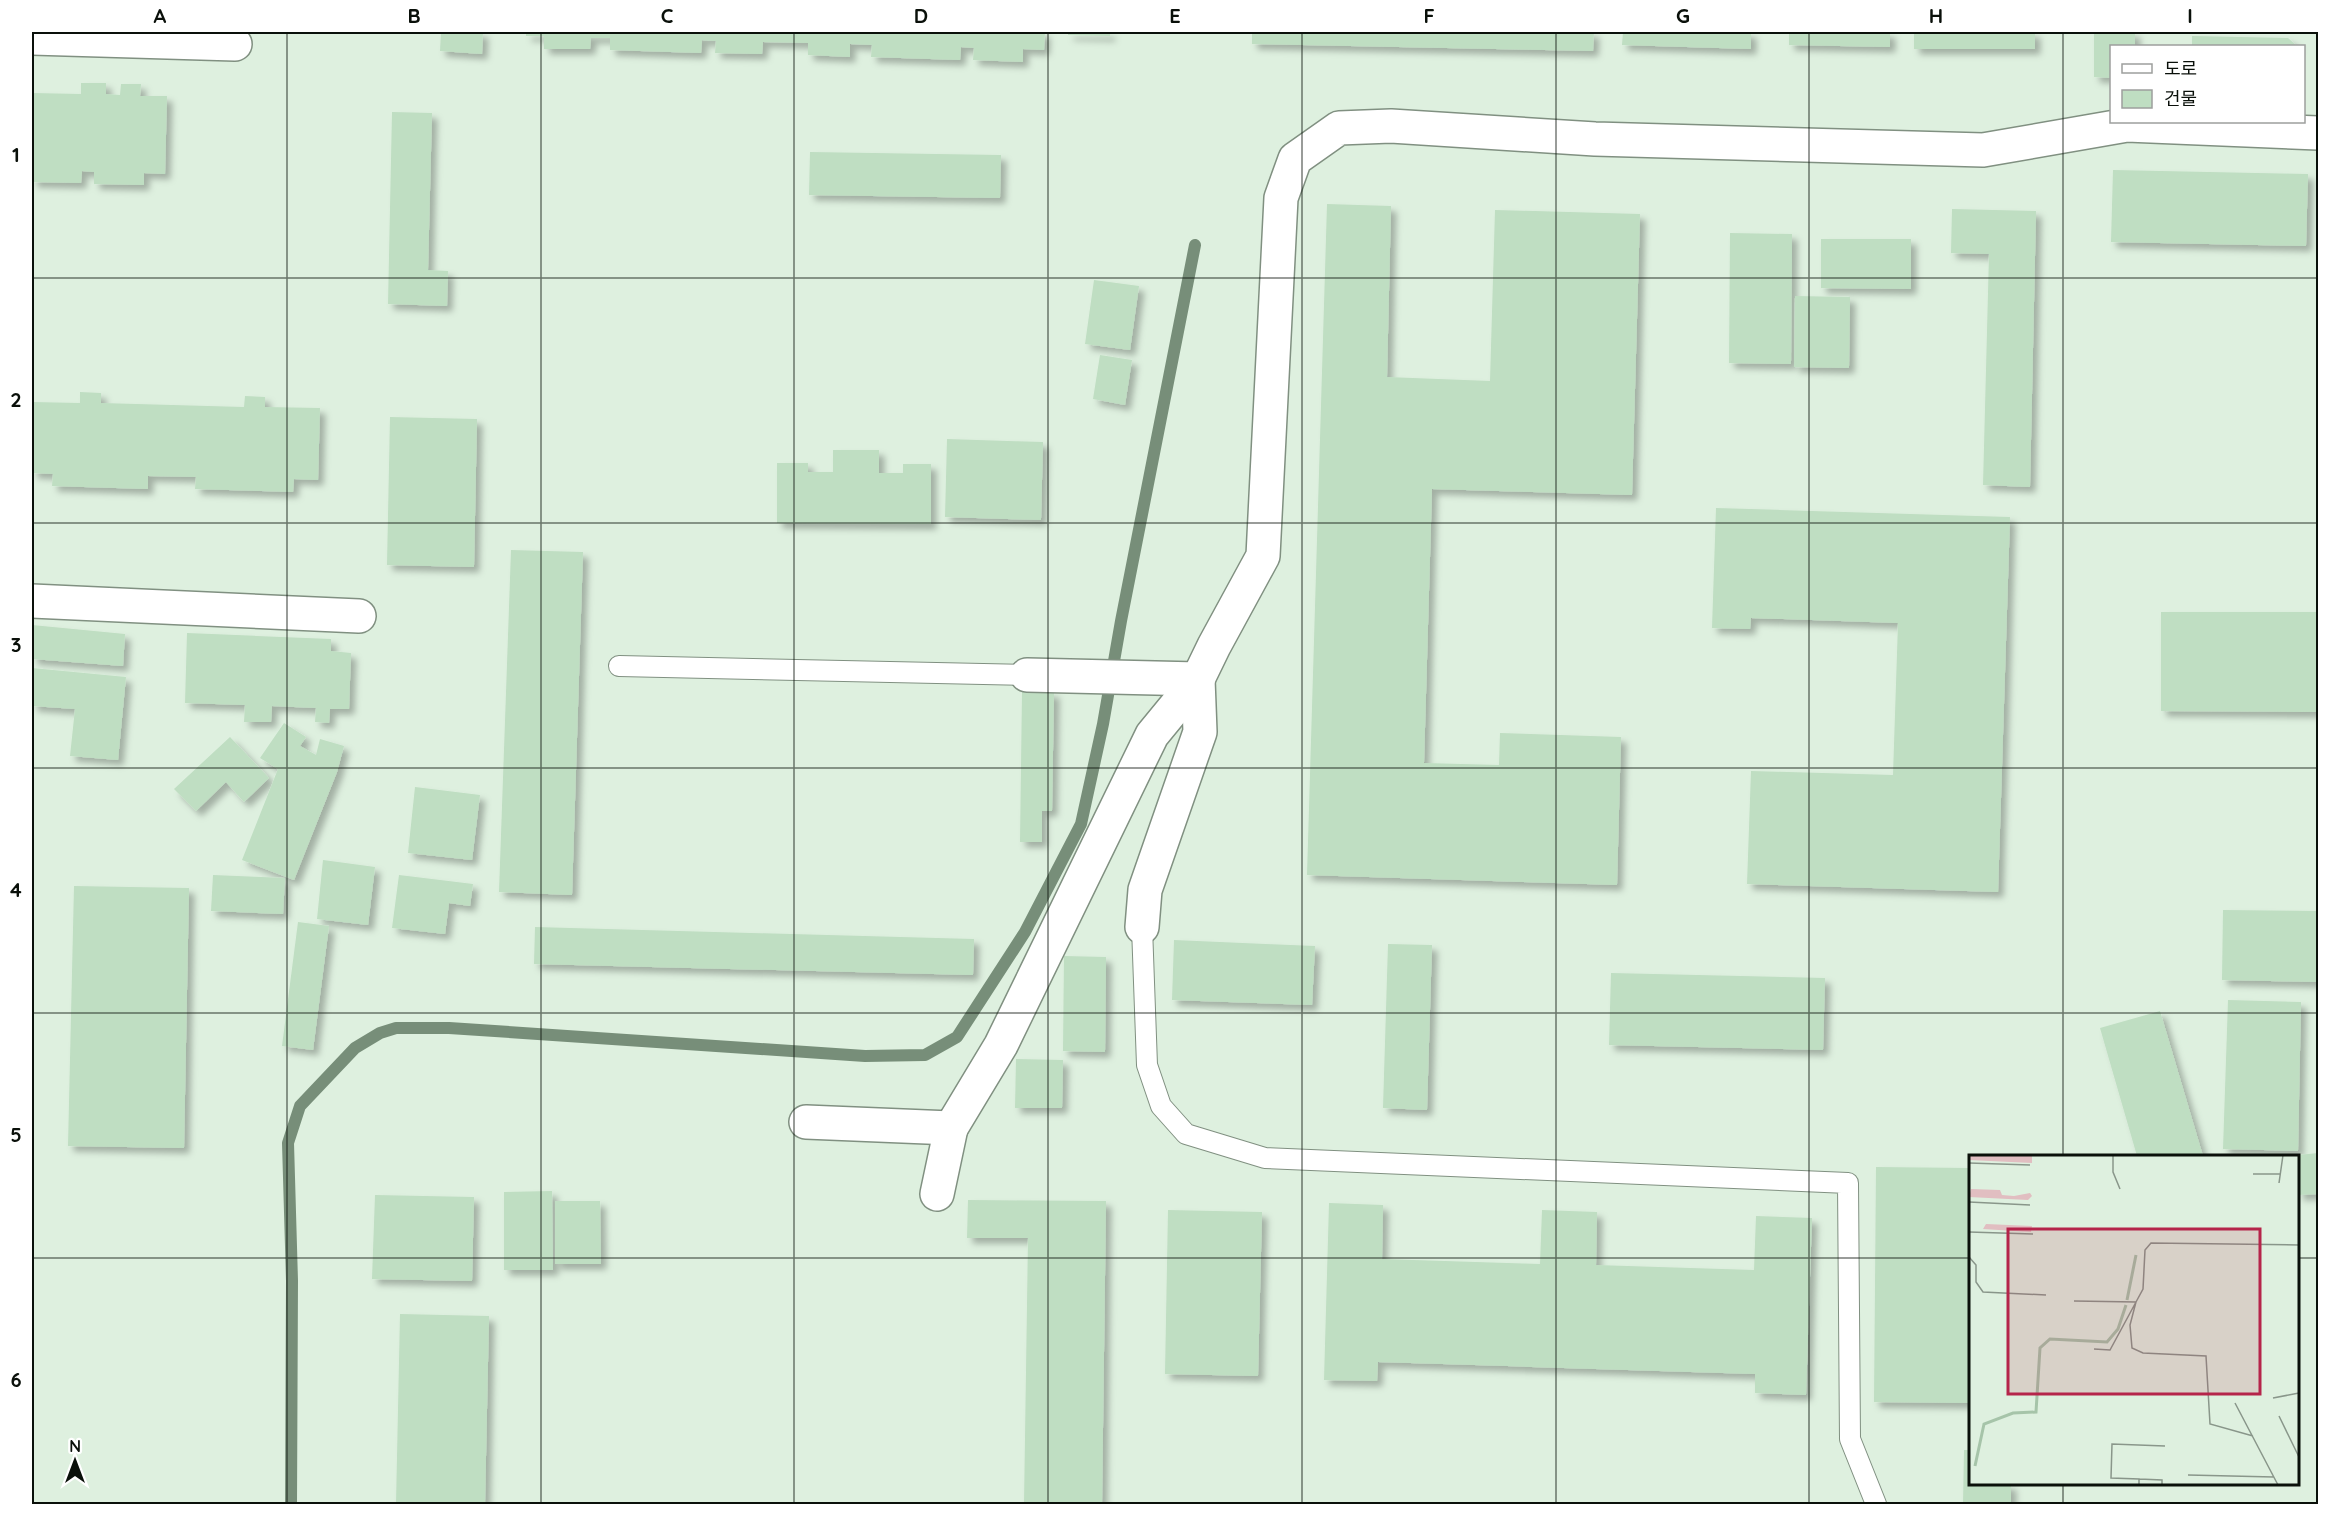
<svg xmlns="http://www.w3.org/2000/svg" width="2350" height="1536" viewBox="0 0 2350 1536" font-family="Quicksand,'Noto Sans KR',sans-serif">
<defs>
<filter id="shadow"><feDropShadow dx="5.5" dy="5.5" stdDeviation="3" flood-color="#0004"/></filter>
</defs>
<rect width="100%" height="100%" fill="#def0df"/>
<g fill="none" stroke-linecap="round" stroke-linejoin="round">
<polyline stroke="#778e79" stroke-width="12" points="291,1504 292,1281 288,1143 300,1106 355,1048 380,1033 396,1028 449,1028 865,1056 925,1055 957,1037 1025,932 1081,824 1103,724 1121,621 1195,245"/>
</g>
<g fill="#bfdec2" filter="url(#shadow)">
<polygon points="441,32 483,32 482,54 440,51"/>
<polygon points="526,32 1045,32 1044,50 1023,49 1023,62 973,60 974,48 961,47 960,60 871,57 872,45 850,44 850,57 808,55 808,43 763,42 762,54 715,53 716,41 702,40 701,53 610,50 610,38 591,38 590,49 544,49 544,36 526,36"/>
<polygon points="1068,32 1110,32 1110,36 1068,35"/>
<polygon points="1252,32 1594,32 1593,51 1252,44"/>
<polygon points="1623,32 1751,32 1751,49 1622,45"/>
<polygon points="1789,32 1890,32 1890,47 1789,45"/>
<rect x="1914" y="32" width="121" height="17"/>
<polygon points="2094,32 2135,32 2135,46 2112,46 2112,78 2094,77"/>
<polygon points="2192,36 2288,38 2297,46 2192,46"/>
<polygon points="81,83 106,83 106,94 120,95 121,84 141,84 140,96 167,96 165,174 144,173 144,185 94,184 94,172 82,171 81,183 32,182 32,93 81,94"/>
<polygon points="392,112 432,113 428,270 448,271 447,306 388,304"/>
<polygon points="810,152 1001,155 1000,198 809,195"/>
<polygon points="2113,170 2308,174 2306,246 2111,242"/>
<polygon points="1327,204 1391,206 1387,377 1490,381 1495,210 1640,214 1632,495 1432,489 1424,763 1499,765 1500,733 1621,737 1617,885 1307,875"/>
<polygon points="1952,209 2036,211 2030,487 1983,485 1989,254 1951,253"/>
<polygon points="1730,233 1792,234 1791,364 1729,363"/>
<polygon points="1821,239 1911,239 1911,289 1821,288"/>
<polygon points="1094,280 1139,286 1130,350 1085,344"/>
<polygon points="1795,296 1850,297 1849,368 1794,367"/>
<polygon points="1100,355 1132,360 1125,405 1093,399"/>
<polygon points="80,392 101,393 101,403 244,407 245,396 265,397 265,407 320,408 318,480 294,479 293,492 195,489 196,477 148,476 148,489 52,486 53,474 32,473 32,402 80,403"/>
<polygon points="390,417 477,419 474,567 387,565"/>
<polygon points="947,439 1043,442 1041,520 945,517"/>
<polygon points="833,450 879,450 879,473 903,473 903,464 931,464 931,524 777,523 777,463 808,463 808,472 833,472"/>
<polygon points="1716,508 2010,517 1998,892 1747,884 1751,771 1893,775 1898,623 1751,618 1750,629 1712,628"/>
<polygon points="511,550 583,552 572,895 499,892"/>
<polygon points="2161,612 2318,612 2318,712 2161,711"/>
<polygon points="32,625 125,634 123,666 32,659"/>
<polygon points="187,633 331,639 331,651 351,653 349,709 330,709 329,723 315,722 316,708 272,706 271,722 244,722 245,705 185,703"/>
<polygon points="32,668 126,677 118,760 70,756 75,709 32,706"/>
<polygon points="1022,692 1054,692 1052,811 1042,811 1042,842 1020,842"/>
<polygon points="284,723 306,737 300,746 316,755 320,739 344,746 337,772 294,880 242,860 278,769 260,758"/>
<polygon points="230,737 269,778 244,802 226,782 196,811 174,789"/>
<polygon points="415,787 480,795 472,860 408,853"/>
<polygon points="323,860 375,867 368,925 317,919"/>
<polygon points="213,875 285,878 283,914 211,911"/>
<polygon points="399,875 473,884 470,906 449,903 445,934 392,928"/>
<polygon points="74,886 189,888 184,1148 68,1146"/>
<polygon points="2223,910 2318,911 2318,982 2222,980"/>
<polygon points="298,922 329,926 313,1050 282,1046"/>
<polygon points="535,927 974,939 973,975 534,964"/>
<polygon points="1174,940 1315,946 1312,1005 1172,1000"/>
<polygon points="1388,944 1432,945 1427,1110 1383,1108"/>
<polygon points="1064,956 1106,957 1105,1052 1063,1051"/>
<polygon points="1611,973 1825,978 1823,1050 1609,1045"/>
<polygon points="2228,1000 2301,1002 2298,1151 2223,1149"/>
<polygon points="2160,1011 2203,1156 2137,1156 2100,1028"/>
<polygon points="1016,1059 1063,1060 1062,1108 1015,1108"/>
<polygon points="2318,1153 2318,1194 2298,1195 2298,1155"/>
<polygon points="1876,1167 1970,1168 1970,1403 1874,1402"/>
<polygon points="552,1191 553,1270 504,1270 504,1192"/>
<polygon points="375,1195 474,1197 472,1281 372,1279"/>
<polygon points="968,1200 1106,1201 1102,1504 1024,1504 1028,1238 967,1238"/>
<polygon points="555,1201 600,1201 601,1264 555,1264"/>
<polygon points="1329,1203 1383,1205 1382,1259 1540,1264 1542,1210 1597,1212 1596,1265 1754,1270 1756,1216 1812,1218 1806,1395 1755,1393 1755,1374 1378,1362 1377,1381 1324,1380"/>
<polygon points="1168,1210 1262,1212 1258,1376 1165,1374"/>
<polygon points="400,1314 489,1316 485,1504 396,1504"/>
<polygon points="1964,1450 1970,1450 1970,1484 2011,1484 2011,1504 1963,1504"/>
</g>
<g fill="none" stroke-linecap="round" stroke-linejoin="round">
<defs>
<g id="service">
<polyline points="619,666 1027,675"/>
<polyline points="1142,927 1147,1065 1161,1106 1186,1134 1265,1158 1848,1183 1850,1439 1876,1504"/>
</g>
<g id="minor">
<polyline points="32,38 235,44"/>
<polyline points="32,601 359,616"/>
<polyline points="1027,675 1198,679 1200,732 1145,890 1142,927"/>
<polyline points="806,1122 951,1128 1001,1045 1152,735 1198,679 1214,646 1263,556 1281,198 1295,159 1339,128 1391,126 1595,139 1983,150 2127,125 2318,133"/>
<polyline points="937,1194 951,1128"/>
</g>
</defs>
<use href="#service" stroke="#809081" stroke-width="22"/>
<use href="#minor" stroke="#809081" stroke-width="36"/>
<use href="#service" stroke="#fff" stroke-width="20"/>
<use href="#minor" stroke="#fff" stroke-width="33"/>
</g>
<path fill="none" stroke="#0a100a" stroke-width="1.5" stroke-opacity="0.55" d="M287,32V1504M541,32V1504M794,32V1504M1048,32V1504M1302,32V1504M1556,32V1504M1809,32V1504M2063,32V1156M32,278H2318M32,523H2318M32,768H2318M32,1013H2318M32,1258H1970M2298,1258H2318M2063,1484V1504"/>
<g transform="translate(1969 1155)">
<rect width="330" height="330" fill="#def0df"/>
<path d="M0,0H63V8L0,5ZM2,34L31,35L33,40L45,41L61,38L63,41L59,45L0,42ZM17,69L63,71L62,77L14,74Z" fill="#e1bec1"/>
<path fill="none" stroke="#a6c4a9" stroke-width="3" d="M158,145L167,100M6,311L15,269L44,258L67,257L71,193L81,184L138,187L149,174L157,150"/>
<path fill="none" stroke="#89968a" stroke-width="1.5" d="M144,0V17L151,34M0,8L61,10M284,19H311M310,28L314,0M0,47L61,50M0,77L64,79M0,102L7,110V127L14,137L77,140M105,146L167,147L161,170L163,193L174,198L237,201L241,269L284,281M125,194L141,195L167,147L174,134L176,95L182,88L330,90M304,243L330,238M266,248L309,330M310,261L330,302M219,320L305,322M170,324L193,325V330M170,330V324L142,323L143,289L196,291"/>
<path fill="#b5244a" fill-opacity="0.15" stroke="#b5244a" stroke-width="3" d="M39,74H291V239H39Z"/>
<rect width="330" height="330" fill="none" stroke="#0a100a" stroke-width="3"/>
</g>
<rect width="2350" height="1536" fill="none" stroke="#ffffff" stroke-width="66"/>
<rect x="2110" y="45" width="195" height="78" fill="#ffffff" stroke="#9d9f9d" stroke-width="1.5"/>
<rect x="2122" y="64" width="30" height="9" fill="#ffffff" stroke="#9d9f9d" stroke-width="1.5"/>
<text x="2164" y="75" font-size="18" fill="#0a100a">도로</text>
<rect x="2122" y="90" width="30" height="18" fill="#bfdec2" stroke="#9d9f9d" stroke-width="1.5"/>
<text x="2164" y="105" font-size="18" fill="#0a100a">건물</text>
<g transform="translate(75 1461)" stroke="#ffffff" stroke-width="4.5" paint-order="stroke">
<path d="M0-4.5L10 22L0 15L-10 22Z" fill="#0a100a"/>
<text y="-9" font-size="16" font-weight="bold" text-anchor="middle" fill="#0a100a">N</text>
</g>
<rect x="33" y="33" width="2284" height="1470" fill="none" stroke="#0a100a" stroke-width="2"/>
<g font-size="20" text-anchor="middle" font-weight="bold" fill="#0a100a">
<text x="160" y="23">A</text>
<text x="414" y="23">B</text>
<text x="667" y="23">C</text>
<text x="921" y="23">D</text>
<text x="1175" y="23">E</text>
<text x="1429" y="23">F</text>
<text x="1683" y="23">G</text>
<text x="1936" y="23">H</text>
<text x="2190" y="23">I</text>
<text x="16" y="162">1</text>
<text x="16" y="407">2</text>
<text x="16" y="652">3</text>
<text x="16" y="897">4</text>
<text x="16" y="1142">5</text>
<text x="16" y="1387">6</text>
</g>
</svg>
